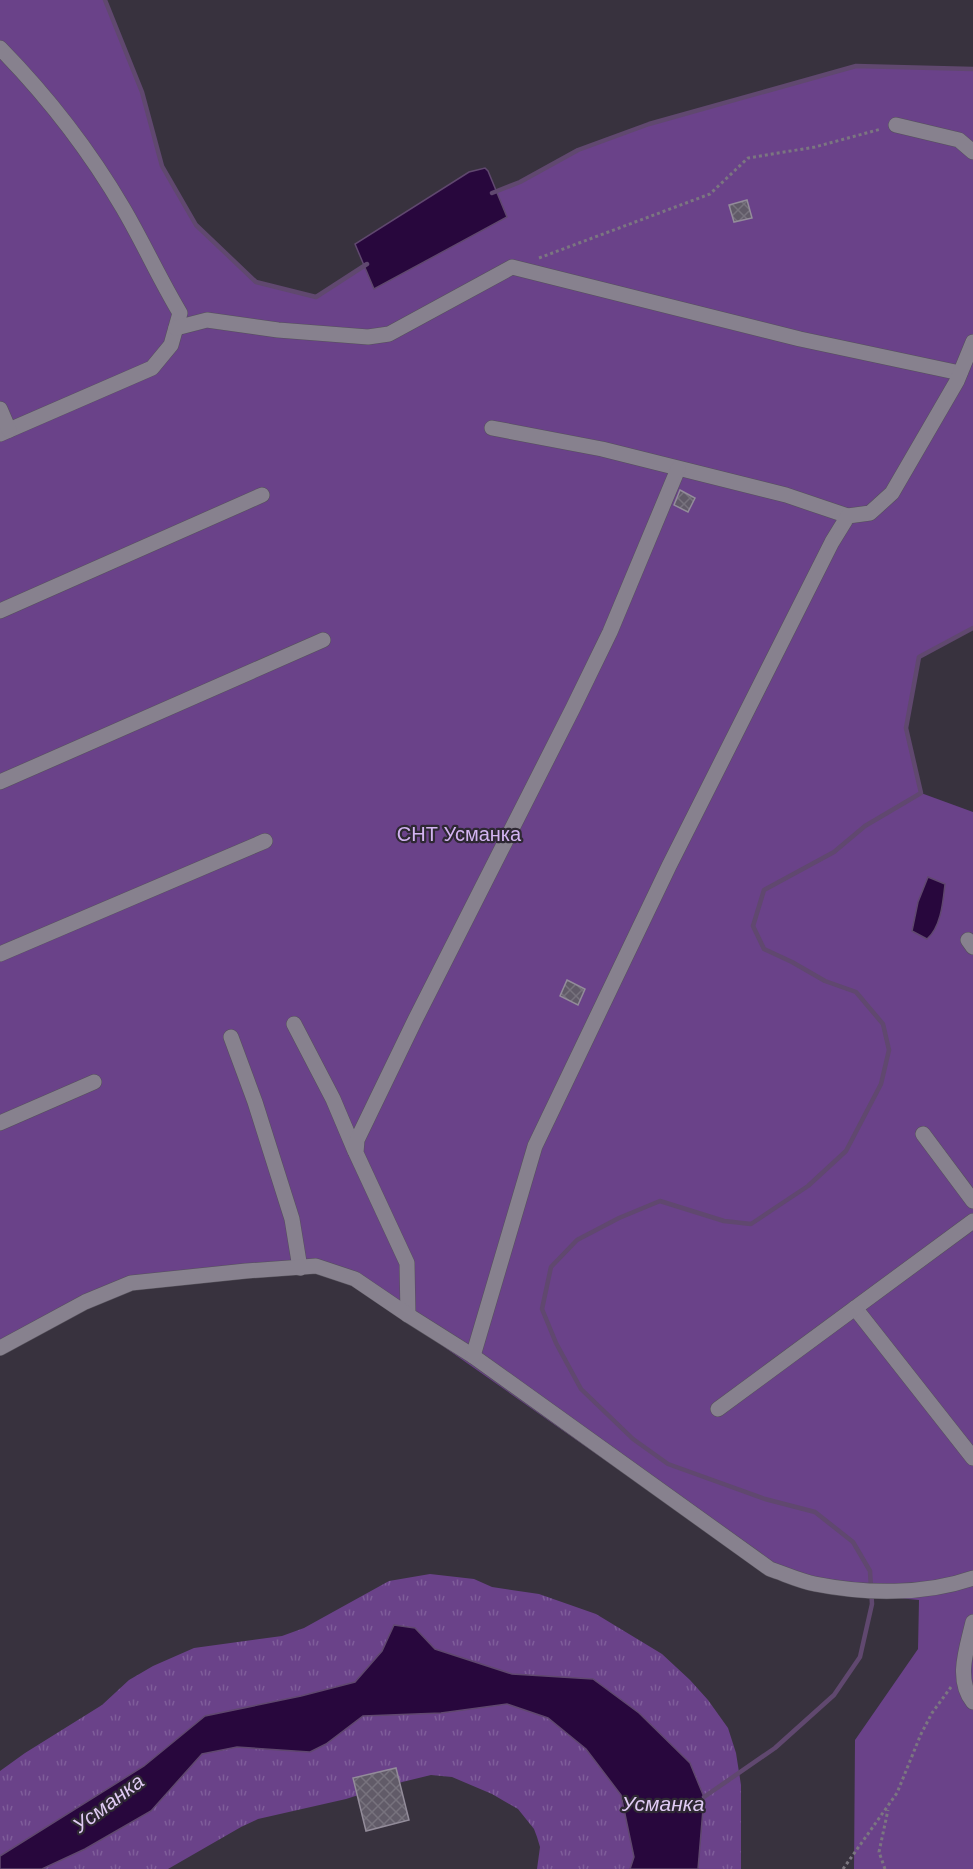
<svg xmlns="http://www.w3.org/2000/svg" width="973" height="1869" viewBox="0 0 973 1869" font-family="Arial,sans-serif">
<defs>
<pattern id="park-tufts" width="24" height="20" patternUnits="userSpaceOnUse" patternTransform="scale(1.5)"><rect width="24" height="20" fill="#6a4289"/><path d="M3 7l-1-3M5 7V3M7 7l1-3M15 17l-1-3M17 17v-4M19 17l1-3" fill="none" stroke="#7f5d9a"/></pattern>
<pattern id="building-cross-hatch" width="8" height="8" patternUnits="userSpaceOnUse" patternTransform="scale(1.5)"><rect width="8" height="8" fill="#615b68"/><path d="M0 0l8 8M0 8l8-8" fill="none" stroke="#77727d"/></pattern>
</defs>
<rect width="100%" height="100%" fill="#38323e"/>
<polygon fill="#6a4289" points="0,0 105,0 142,92 162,166 196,225 256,282 316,297 397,244 489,194 520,182 578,150 649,124 856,66 973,69 973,628 919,657 906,728 921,793 973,812 973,1869 854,1869 855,1740 918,1649 919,1600 812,1590 767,1574 353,1283 315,1271 133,1288 87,1307 0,1353"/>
<polygon fill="url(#park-tufts)" points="430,1574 474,1579 492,1587 539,1594 596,1614 662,1654 690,1680 708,1700 728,1728 736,1753 741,1785 741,1869 537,1869 540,1847 537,1837 534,1829 518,1809 492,1794 452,1777 431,1775 390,1785 346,1799 258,1819 241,1827 168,1869 0,1869 0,1771 25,1753 102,1705 129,1680 153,1666 194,1648 282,1636 304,1628 389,1581"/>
<g fill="#28073d" stroke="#60486f" stroke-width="1.5">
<polygon points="485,168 488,171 507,217 374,289 355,244 469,172"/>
<path d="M928,877L945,884C943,902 941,927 927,939L912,931L918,902Z"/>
<polygon points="394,1625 415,1628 435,1649 512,1674 593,1679 639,1713 690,1763 704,1797 698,1869 630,1869 634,1857 621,1795 586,1749 548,1718 507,1704 441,1713 363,1716 326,1744 310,1752 237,1747 202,1754 151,1811 85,1849 42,1869 0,1869 0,1856 144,1766 205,1716 301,1696 355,1682 382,1651"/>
</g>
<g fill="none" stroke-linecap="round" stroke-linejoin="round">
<g stroke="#60486f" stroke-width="4.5">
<polyline points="105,0 142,92 162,166 196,225 256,282 316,297 367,264"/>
<polyline points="492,193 520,182 578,150 649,124 856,66 973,69"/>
<polyline points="704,1797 775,1748 834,1695 860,1657 872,1604 870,1571 853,1542 815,1512 765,1499 668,1464 633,1439 581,1389 556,1343 542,1309 551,1267 577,1240 619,1218 660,1201 724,1221 751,1224 808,1186 846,1151 881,1084 889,1050 883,1024 856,992 825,981 792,962 764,949 753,926 764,890 834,852 865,826 921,793 906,728 919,657 973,628"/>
</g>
</g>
<g fill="url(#building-cross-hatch)" stroke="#938c9a" stroke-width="1.5">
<polygon points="747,200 752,218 734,222 729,205"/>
<polygon points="680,490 695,498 688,512 674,505"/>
<polygon points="567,980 585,989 578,1005 560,996"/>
<polygon points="396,1768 409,1820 366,1831 353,1778"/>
</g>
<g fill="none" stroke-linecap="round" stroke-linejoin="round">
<defs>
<g id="minor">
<path d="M0,48C47,96 89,150 123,208C143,242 159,278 180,313L171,345L152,368L0,434"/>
<polyline points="896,125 959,140 973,152"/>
<polyline points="176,328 207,320 278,330 368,337 389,334 512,267 800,339 960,373"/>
<polyline points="0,409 9,430"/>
<polyline points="492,428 602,449 786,495 848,516"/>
<polyline points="0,611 262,495"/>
<polyline points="0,782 323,640"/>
<polyline points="968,940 973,947"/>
<polyline points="0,954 265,841"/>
<polyline points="294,1024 333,1099 355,1151"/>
<polyline points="231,1037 255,1102 292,1219 300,1268"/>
<polyline points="0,1123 94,1082"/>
<polyline points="923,1134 973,1201"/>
<polyline points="855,1308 973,1458"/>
<polyline points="408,1315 407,1263 356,1153 357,1140 415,1020 573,708 610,632 678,469"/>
<path d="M0,1348L85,1302L131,1283L246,1271L316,1266L355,1279L408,1315L473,1356L770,1569C785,1574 800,1581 815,1584C865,1594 925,1595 973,1578"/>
<polyline points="473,1356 535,1146 669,866 832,542 848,516 870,513 892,493 957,381 973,342"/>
<polyline points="718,1409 973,1221"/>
<path d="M973,1622C967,1648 955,1679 973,1702"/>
</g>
</defs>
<use href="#minor" stroke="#55515a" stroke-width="16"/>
<g stroke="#7b7680" stroke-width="3" stroke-dasharray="3 3" stroke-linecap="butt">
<polyline points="539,258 710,194 748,158 815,147 881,129"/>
<polyline points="843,1869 897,1793 921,1734 932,1713 951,1687"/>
<polyline points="885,1869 879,1852 888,1810"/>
</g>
<use href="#minor" stroke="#87818e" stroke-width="15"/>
</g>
<g text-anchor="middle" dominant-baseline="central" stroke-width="4.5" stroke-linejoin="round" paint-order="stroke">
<g font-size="20" fill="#d3b4f1" stroke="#2e2833">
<text x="459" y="834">СНТ Усманка</text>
</g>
<g font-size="21" font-style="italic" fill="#dfcaf3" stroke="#2e2833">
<text transform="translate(108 1803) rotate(-37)">Усманка</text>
<text x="663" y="1803">Усманка</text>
</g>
</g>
</svg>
